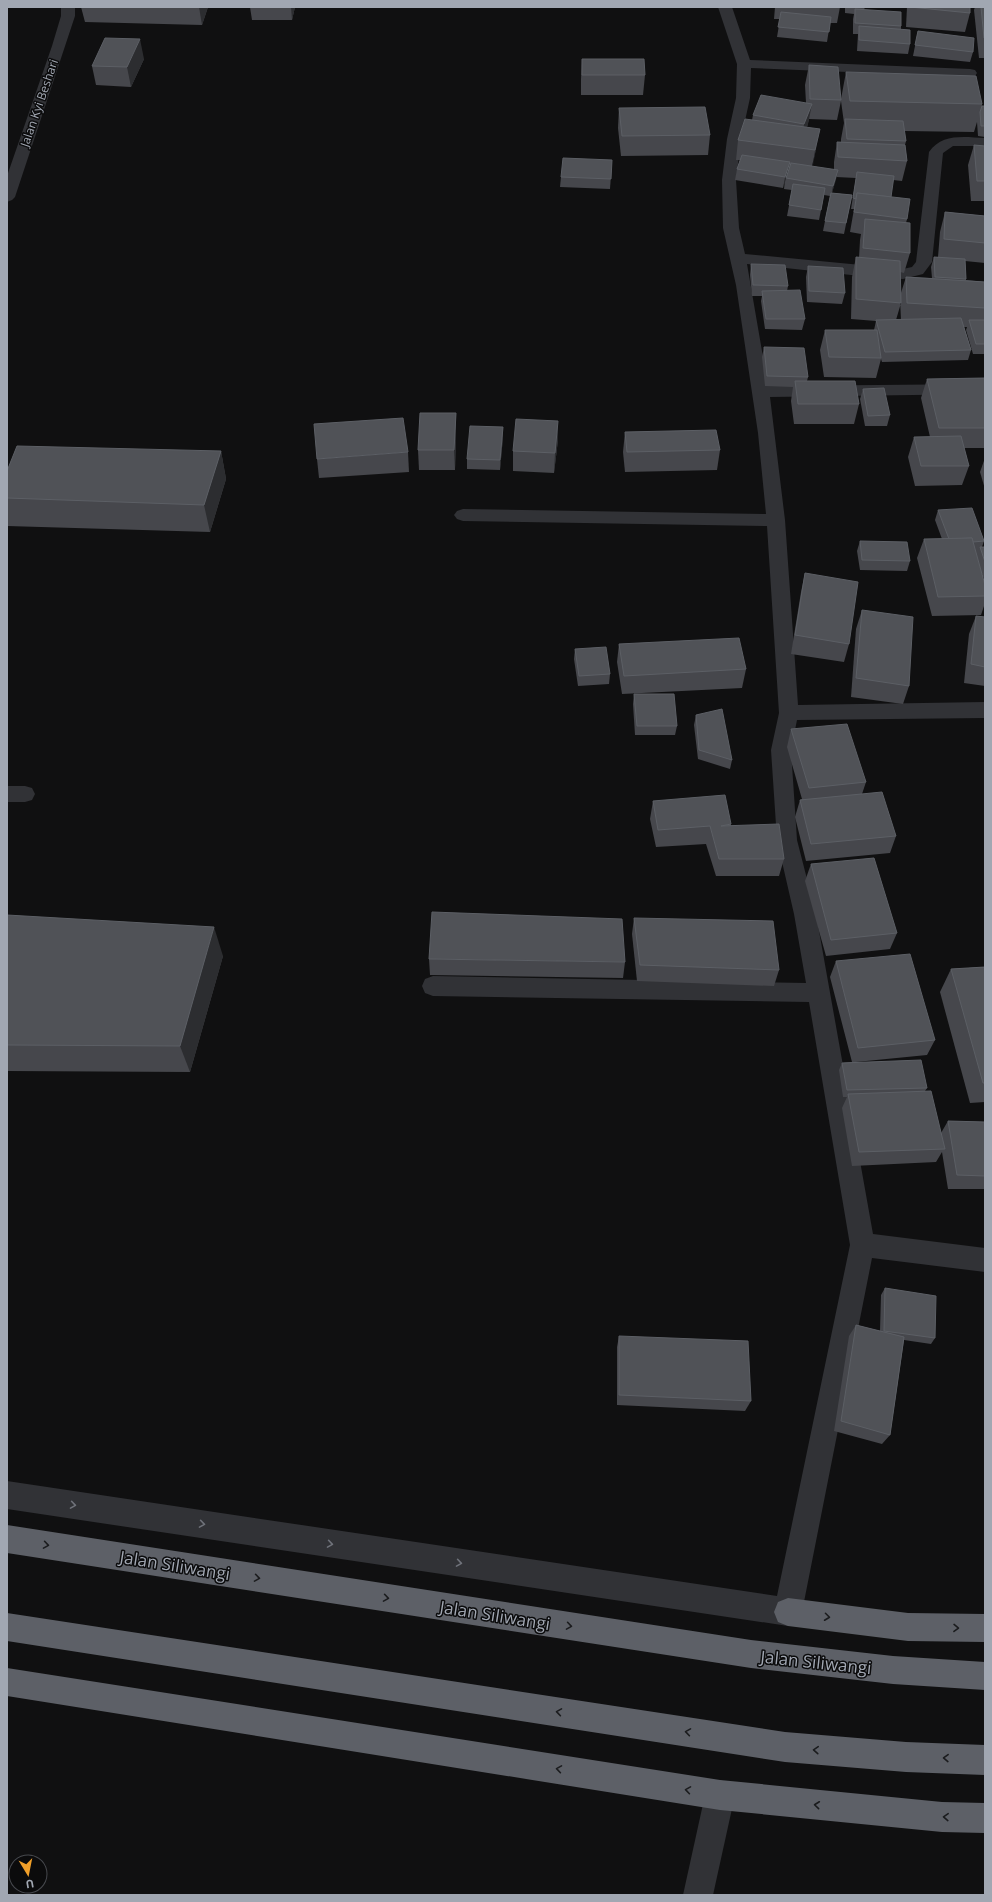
<svg xmlns="http://www.w3.org/2000/svg" width="992" height="1902" viewBox="0 0 992 1902" font-family="'Open Sans',sans-serif">
<rect width="100%" height="100%" fill="#101011"/>
<g fill="none" stroke-linecap="round" stroke-linejoin="round">
<g fill="#313236" fill-rule="evenodd">
<polygon points="61,7 75,7 75,16 15,197 12,200 7,202 7,176 52,46 61,16"/>
<path d="M718,7H732L750,60L970,69L975,70L977,73L975,76L970,77L751,68L750,98L741,139L736,180L739,228L745,254L903,269L912,267L916,262L929,152C942,133 964,137 985,138V146H953L943,153L932,262L923,274L903,279L870,277L747,264L768,386L985,384V394L770,397L785,520L798,705L985,702V718L797,720L791,750L797,840L816,914L873,1234L985,1248V1272L872,1258L802,1612L798,1622L788,1626L7,1509V1481L777,1596L850,1245L809,1002L433,996L425,993L422,986L425,979L433,976L806,983L794,914L777,840L771,750L779,713L767,526L463,521L457,519L454,515L457,511L463,509L766,514L758,433L736,285L723,228L722,180L727,139L736,98L737,64Z"/>
<polygon points="7,786 25,786 32,788 35,794 32,800 25,802 7,802"/>
<polygon points="720,1780 731,1784 735,1795 713,1895 683,1895 705,1795 709,1784"/>
</g>
<g fill="#5d6067" fill-rule="evenodd">
<polygon points="7,1525 751,1640 893,1656 985,1662 985,1690 893,1684 751,1668 7,1553"/>
<polygon points="788,1598 908,1613 985,1614 985,1642 908,1641 788,1626 778,1622 774,1612 778,1602"/>
<polygon points="7,1613 785,1732 906,1742 985,1745 985,1775 906,1772 785,1762 7,1641"/>
<polygon points="7,1668 720,1780 942,1802 985,1803 985,1833 942,1832 720,1810 7,1696"/>
</g>
</g>
<g fill="#46474c" fill-rule="evenodd">
<polygon points="81,7 208,7 202,25 85,22"/>
<polygon points="250,7 295,7 292,20 252,20"/>
<polygon points="775,7 840,7 837,23 830,23 827,42 777,37 780,19 774,19"/>
<polygon points="845,7 865,7 864,10 901,26 901,29 910,44 908,54 857,51 858,34 853,34 853,19 854,14 845,13"/>
<polygon points="907,7 970,7 970,13 965,32 906,27"/>
<polygon points="975,7 985,7 985,58 979,58 974,10"/>
<polygon points="918,31 973,52 970,62 913,56"/>
<polygon points="144,59 131,87 96,85 92,66"/>
<polygon points="582,59 645,75 643,95 581,95 581,79"/>
<path d="M809,65L841,99L846,72L982,104V106H985V137L978,136L977,122L974,132L904,131L906,141L905,145L907,161L902,181L893,180L891,197L907,219L906,223L910,253L904,273L900,272V296L906,277L932,278L931,267L934,257H938L940,232L945,212L985,216V263L965,261L966,279V280L985,282V354H973L966,330L967,327H964L971,350L968,360L882,362L881,359L876,378L824,377L820,350L825,330H874L876,321L851,319L852,277L856,257L859,258L860,240L861,234L850,232L854,209H851L856,178L836,177L832,193L852,195L844,234L823,231L830,196L824,195L819,220L787,216L792,190L784,189L785,180L783,188L735,180L737,169L740,160H736L738,140L752,120L753,115L806,103L805,85ZM841,101L844,123L841,139V142H837L834,162V170L812,166L816,149L807,127L809,119L837,120ZM900,299L901,320H896L901,303Z"/>
<polygon points="619,108 710,135 708,155 621,156 618,128"/>
<polygon points="974,145 985,146 985,201 971,201 968,165"/>
<polygon points="612,160 610,189 560,187 561,177"/>
<polygon points="751,264 788,286 787,291 805,319 802,330 765,329 761,301 762,296 752,296 750,275"/>
<polygon points="808,266 845,293 842,304 807,302 806,277"/>
<polygon points="764,347 808,377 807,381 859,404 854,424 794,424 791,401 793,387 765,386 762,357"/>
<polygon points="985,378 985,448 964,448 969,466 962,485 915,486 908,457 914,437 930,437 921,398 927,379"/>
<polygon points="863,389 890,415 887,426 865,426 860,399"/>
<polygon points="456,413 456,433 455,470 419,470 418,450"/>
<polygon points="503,427 503,437 500,470 467,469 467,459"/>
<polygon points="625,432 720,450 717,470 625,472 623,452"/>
<polygon points="558,440 554,473 513,471 513,451"/>
<polygon points="221,451 226,479 210,532 7,526 7,471"/>
<polygon points="408,452 409,472 319,478 317,459"/>
<polygon points="985,458 985,489 980,472"/>
<polygon points="938,510 984,541 982,547 985,547 985,582 981,571 985,585 985,603 981,615 932,616 917,558 924,539 942,539 935,520"/>
<polygon points="860,541 910,561 907,571 860,570 857,551"/>
<polygon points="805,573 849,644 844,662 791,654 801,592"/>
<polygon points="862,610 909,686 903,704 851,697 856,629"/>
<polygon points="976,616 985,617 985,686 964,683 969,634"/>
<polygon points="619,644 746,669 742,688 622,694 617,662"/>
<polygon points="575,649 610,674 609,684 578,686 574,659"/>
<polygon points="634,694 677,726 675,735 635,735 633,704"/>
<polygon points="696,715 732,760 730,769 698,759 694,725"/>
<polygon points="791,729 866,782 862,794 896,836 890,853 806,861 795,817 800,800 802,799 787,747"/>
<polygon points="653,801 731,824 731,826 784,859 779,876 716,876 706,844 656,847 650,819"/>
<polygon points="811,864 897,933 890,949 826,956 805,881"/>
<polygon points="7,915 223,956 190,1072 7,1071"/>
<polygon points="634,918 779,970 774,986 637,981 632,934"/>
<polygon points="429,959 625,962 623,978 430,975"/>
<polygon points="836,961 935,1040 927,1055 856,1062 927,1088 925,1091 941,1133 948,1121 985,1122 985,1189 948,1189 942,1152 936,1162 852,1166 842,1108 847,1097 843,1097 839,1070 842,1063 852,1062 830,977"/>
<polygon points="985,967 985,1102 970,1103 940,992 951,969"/>
<polygon points="885,1288 935,1338 931,1344 904,1340 890,1435 882,1444 834,1431 849,1336 856,1325 880,1331 881,1295"/>
<polygon points="619,1336 751,1401 745,1411 617,1405 617,1347"/>
</g>
<g fill="#2c2d30">
<polygon points="199,7 208,7 202,25"/>
<polygon points="291,7 295,7 292,20"/>
<polygon points="140,39 144,59 131,87 127,67"/>
<polygon points="812,104 808,124 801,144 804,124"/>
<polygon points="820,129 816,149 812,170 815,150"/>
<polygon points="790,162 788,173 783,188 785,177"/>
<polygon points="838,170 836,180 831,196 833,186"/>
<polygon points="456,413 456,433 455,470 454,450"/>
<polygon points="558,421 558,440 554,473 555,453"/>
<polygon points="503,427 503,437 500,470 500,460"/>
<polygon points="221,451 226,479 210,532 204,505"/>
<polygon points="214,927 223,956 190,1072 180,1046"/>
</g>
<g fill="#505257" stroke="#5c5f65">
<polygon points="910,7 970,7 970,13"/>
<polygon points="981,7 985,7 985,38 984,38"/>
<polygon points="855,9 901,12 901,26 855,23"/>
<polygon points="781,12 831,17 829,32 778,27"/>
<polygon points="859,26 910,30 910,44 859,40"/>
<polygon points="918,31 974,38 973,52 915,45"/>
<polygon points="105,38 140,39 127,67 92,66"/>
<polygon points="582,59 644,59 645,75 582,75"/>
<polygon points="809,65 838,67 841,100 810,99"/>
<polygon points="846,72 976,76 982,104 850,101"/>
<polygon points="761,95 812,104 804,124 753,115"/>
<polygon points="982,106 985,106 985,126 981,126 980,112"/>
<polygon points="705,107 710,135 622,136 619,108"/>
<polygon points="745,119 820,129 815,150 738,140"/>
<polygon points="845,119 903,121 906,141 847,139"/>
<polygon points="837,142 905,145 907,161 838,157"/>
<polygon points="974,145 985,146 985,181 977,181"/>
<polygon points="742,155 790,162 785,177 737,169"/>
<polygon points="563,158 612,160 611,179 561,177"/>
<polygon points="791,163 838,170 833,186 786,178"/>
<polygon points="857,172 894,176 891,197 857,193 856,199 853,198"/>
<polygon points="793,184 825,188 821,210 789,205"/>
<polygon points="831,193 852,195 846,223 825,221"/>
<polygon points="857,193 910,199 907,219 854,212"/>
<polygon points="945,212 985,216 985,243 944,239"/>
<polygon points="865,219 910,223 910,253 863,248"/>
<polygon points="856,257 900,261 901,303 856,299"/>
<polygon points="934,257 965,259 966,279 935,277"/>
<polygon points="751,264 785,265 788,286 753,285"/>
<polygon points="808,266 843,268 845,293 809,291"/>
<polygon points="906,277 985,282 985,308 907,303"/>
<polygon points="800,290 805,319 766,319 762,291"/>
<polygon points="961,318 971,350 885,352 876,320"/>
<polygon points="969,320 985,320 985,344 976,344"/>
<polygon points="825,330 877,330 881,358 829,357"/>
<polygon points="764,347 804,348 808,377 767,376"/>
<polygon points="985,378 985,428 939,428 927,379"/>
<polygon points="795,381 855,381 859,404 798,404"/>
<polygon points="884,388 890,415 868,416 863,389"/>
<polygon points="420,413 456,413 454,450 418,450"/>
<polygon points="403,418 408,452 317,459 314,424"/>
<polygon points="516,419 558,421 555,453 513,451"/>
<polygon points="470,426 503,427 500,460 467,459"/>
<polygon points="716,430 720,450 627,452 625,432"/>
<polygon points="961,436 969,466 921,466 914,437"/>
<polygon points="17,446 221,451 204,505 7,498 7,471"/>
<polygon points="972,508 984,541 973,542 972,538 949,539 938,510"/>
<polygon points="972,538 985,585 985,596 938,597 924,539"/>
<polygon points="860,541 907,542 910,561 862,560"/>
<polygon points="980,547 985,547 985,562"/>
<polygon points="805,573 858,582 849,644 795,635"/>
<polygon points="862,610 913,617 909,686 856,678"/>
<polygon points="976,616 985,617 985,667 971,664"/>
<polygon points="739,638 746,669 624,676 619,644"/>
<polygon points="606,647 610,674 579,676 575,649"/>
<polygon points="634,694 674,694 677,726 637,726"/>
<polygon points="722,709 732,760 699,750 696,715"/>
<polygon points="847,724 866,782 809,788 791,729"/>
<polygon points="882,792 896,836 811,844 800,800"/>
<polygon points="725,795 731,824 721,826 779,824 784,859 719,859 710,826 658,830 653,801"/>
<polygon points="874,858 897,933 831,940 811,864"/>
<polygon points="432,912 622,919 625,962 429,959"/>
<polygon points="7,915 214,927 180,1046 7,1045"/>
<polygon points="634,918 773,921 779,970 640,965"/>
<polygon points="910,954 935,1040 858,1048 836,961"/>
<polygon points="985,967 985,1083 983,1083 951,969"/>
<polygon points="921,1060 927,1088 847,1090 842,1063"/>
<polygon points="931,1091 945,1149 859,1152 848,1094"/>
<polygon points="948,1121 985,1122 985,1176 957,1175"/>
<polygon points="885,1288 936,1296 935,1338 884,1331"/>
<polygon points="856,1325 904,1337 890,1435 841,1421"/>
<polygon points="619,1336 748,1341 751,1401 619,1395"/>
</g>
<defs><path id="oneway-chevron" d="M-2-3.5L2.5 0L-2 3.5" fill="none" stroke-width="1.6" stroke-linecap="round" stroke-linejoin="round"/></defs>
<g stroke="#6f727a">
<use href="#oneway-chevron" transform="translate(73 1505) rotate(9)"/>
<use href="#oneway-chevron" transform="translate(202 1524) rotate(9)"/>
<use href="#oneway-chevron" transform="translate(330 1544) rotate(9)"/>
<use href="#oneway-chevron" transform="translate(459 1563) rotate(9)"/>
</g>
<g stroke="#1b1c1e">
<use href="#oneway-chevron" transform="translate(46 1545) rotate(9)"/>
<use href="#oneway-chevron" transform="translate(257 1578) rotate(9)"/>
<use href="#oneway-chevron" transform="translate(386 1598) rotate(9)"/>
<use href="#oneway-chevron" transform="translate(827 1617) rotate(7)"/>
<use href="#oneway-chevron" transform="translate(569 1626) rotate(9)"/>
<use href="#oneway-chevron" transform="translate(956 1628) rotate(1)"/>
<use href="#oneway-chevron" transform="translate(559 1712) rotate(-171)"/>
<use href="#oneway-chevron" transform="translate(688 1732) rotate(-171)"/>
<use href="#oneway-chevron" transform="translate(816 1750) rotate(-176)"/>
<use href="#oneway-chevron" transform="translate(946 1758) rotate(-178)"/>
<use href="#oneway-chevron" transform="translate(559 1769) rotate(-171)"/>
<use href="#oneway-chevron" transform="translate(688 1790) rotate(-171)"/>
<use href="#oneway-chevron" transform="translate(817 1805) rotate(-174)"/>
<use href="#oneway-chevron" transform="translate(946 1817) rotate(-177)"/>
</g>
<g text-anchor="middle" dominant-baseline="central" stroke-width="3" stroke-linejoin="round" paint-order="stroke">
<g font-size="12" fill="#a1a7b2" stroke="#0b0b0c">
<text transform="translate(39 103) rotate(-71)">Jalan Kyi Beshari</text>
</g>
<g font-size="17" fill="#a1a7b2" stroke="#0b0b0c">
<text transform="translate(175 1565) rotate(9)">Jalan Siliwangi</text>
<text transform="translate(495 1615) rotate(9)">Jalan Siliwangi</text>
<text transform="translate(816 1662) rotate(6)">Jalan Siliwangi</text>
</g>
</g>
<rect width="992" height="1902" fill="none" stroke="#a1a7b2" stroke-width="16"/>
<g transform="translate(28 1874) rotate(170)"><circle r="19" fill="#0b0b0c" stroke="#47494e"/>
<path d="M0-3L7 15L0 10L-7 15Z" fill="#f09f29"/>
<text y="-6" font-size="11" font-weight="bold" text-anchor="middle" fill="#a1a7b2">U</text>
</g>
</svg>
